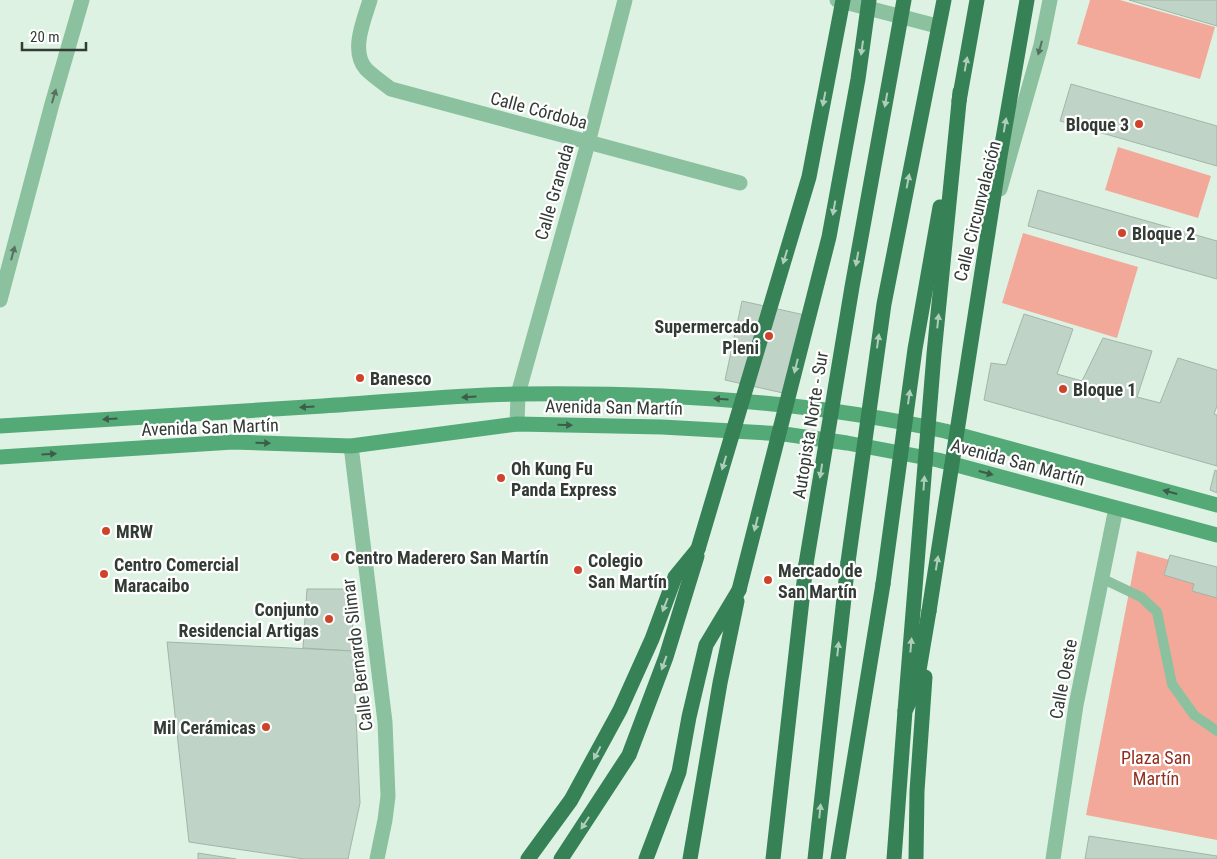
<svg xmlns="http://www.w3.org/2000/svg" width="1217" height="859" viewBox="0 0 1217 859" font-family="'Roboto Condensed',sans-serif">
<rect width="100%" height="100%" fill="#def2e4"/>
<g fill="#f3a99a">
<polygon points="1090,0 1120,0 1215,27 1200,79 1077,44"/>
<polygon points="1118,147 1211,176 1198,218 1105,190"/>
<polygon points="1023,233 1138,267 1117,338 1002,303"/>
<polygon points="1137,551 1217,573 1217,840 1086,815"/>
</g>
<g fill="#bfd3c6" stroke="#a2b5a8">
<polygon points="1129,0 1217,0 1217,26"/>
<polygon points="1071,84 1217,126 1217,166 1060,121"/>
<polygon points="1038,190 1217,241 1217,279 1028,226"/>
<polygon points="742,301 809,316 792,395 725,380"/>
<polygon points="1024,314 1073,329 1057,374 1082,381 1103,338 1152,351 1137,397 1160,403 1178,358 1217,370 1217,406 1214,414 1217,415 1217,466 984,400 991,363 1006,365"/>
<polygon points="1215,470 1217,471 1217,493 1210,490"/>
<polygon points="1170,555 1217,567 1217,598 1192,591 1194,584 1164,575"/>
<polygon points="307,589 352,589 353,651 303,648"/>
<polygon points="167,642 353,651 360,803 348,859 304,859 189,842"/>
<polygon points="1089,836 1217,856 1217,859 1085,859"/>
<polygon points="198,853 236,859 198,859"/>
</g>
<g fill="none" stroke-linecap="round" stroke-linejoin="round">
<polyline stroke="#8bc19e" stroke-width="10" points="1101,578 1141,597 1157,612 1172,684 1194,715 1217,731"/>
<g stroke="#8bc19e" stroke-width="15">
<path d="M370,0C364,20 350,51 366,69C373,76 383,83 391,89L740,183"/>
<polyline points="837,0 937,26"/>
<polyline points="1000,189 1041,45 1050,0"/>
<polyline points="0,300 52,104 82,0"/>
<polyline points="517,424 518,394 588,143 625,0"/>
<polyline points="351,446 385,722 388,796 385,820 377,859"/>
<polyline points="1053,859 1076,705 1116,508"/>
</g>
<g stroke="#54aa77" stroke-width="15">
<path d="M0,426C108,419 216,413 323,406C388,402 453,395 518,394C661,392 805,400 945,431L1217,505"/>
<polyline points="0,457 233,442 351,446 517,424 662,427 784,434 847,443 938,460 1217,535"/>
</g>
<g stroke="#368156" stroke-width="15">
<polyline points="528,859 571,800 620,710 652,639 675,577 698,549"/>
<polyline points="561,859 629,755 666,657 697,556"/>
<polyline points="646,859 679,772 689,717 706,645 739,590"/>
<polyline points="690,859 720,683 737,601"/>
<polyline points="773,859 806,564"/>
<polyline points="815,859 848,562"/>
<polyline points="838,859 883,584"/>
<polyline points="894,859 905,711 916,688 929,611"/>
<polyline points="916,859 917,791 925,677"/>
</g>
<g stroke="#368156" stroke-width="15">
<polyline points="959,101 977,0"/>
<polyline points="698,549 809,177 843,0"/>
<polyline points="848,562 884,304 944,0"/>
<polyline points="806,564 852,287 904,0"/>
<polyline points="883,584 915,349 940,207"/>
<polyline points="739,590 829,237 858,79 869,0"/>
<polyline points="929,611 1000,156 1027,0"/>
<polyline points="905,711 934,354 960,92"/>
</g>
</g>
<defs><path id="oneway-solid" d="M-6-.8H1V-3.2L6.5 0L1 3.2V.8H-6Z" transform="scale(1.25)"/></defs>
<g fill="#afcdbb">
<use href="#oneway-solid" transform="translate(862 48) rotate(98)"/>
<use href="#oneway-solid" transform="translate(966 64) rotate(-80)"/>
<use href="#oneway-solid" transform="translate(824 99) rotate(101)"/>
<use href="#oneway-solid" transform="translate(886 100) rotate(100)"/>
<use href="#oneway-solid" transform="translate(1005 125) rotate(-80)"/>
<use href="#oneway-solid" transform="translate(908 181) rotate(-79)"/>
<use href="#oneway-solid" transform="translate(834 208) rotate(100)"/>
<use href="#oneway-solid" transform="translate(785 257) rotate(107)"/>
<use href="#oneway-solid" transform="translate(857 259) rotate(100)"/>
<use href="#oneway-solid" transform="translate(938 321) rotate(-84)"/>
<use href="#oneway-solid" transform="translate(878 341) rotate(-82)"/>
<use href="#oneway-solid" transform="translate(796 366) rotate(104)"/>
<use href="#oneway-solid" transform="translate(909 397) rotate(-82)"/>
<use href="#oneway-solid" transform="translate(724 463) rotate(107)"/>
<use href="#oneway-solid" transform="translate(821 471) rotate(99)"/>
<use href="#oneway-solid" transform="translate(924 483) rotate(-86)"/>
<use href="#oneway-solid" transform="translate(756 524) rotate(104)"/>
<use href="#oneway-solid" transform="translate(937 563) rotate(-81)"/>
<use href="#oneway-solid" transform="translate(665 605) rotate(111)"/>
<use href="#oneway-solid" transform="translate(911 645) rotate(-85)"/>
<use href="#oneway-solid" transform="translate(838 649) rotate(-84)"/>
<use href="#oneway-solid" transform="translate(664 663) rotate(110)"/>
<use href="#oneway-solid" transform="translate(597 753) rotate(118)"/>
<use href="#oneway-solid" transform="translate(820 811) rotate(-84)"/>
<use href="#oneway-solid" transform="translate(585 823) rotate(123)"/>
</g>
<g fill="#56715f">
<use href="#oneway-solid" transform="translate(1040 48) rotate(105)"/>
<use href="#oneway-solid" transform="translate(54 96) rotate(-74)"/>
<use href="#oneway-solid" transform="translate(13 253) rotate(-75)"/>
</g>
<g fill="#3d5c49">
<use href="#oneway-solid" transform="translate(469 397) rotate(176)"/>
<use href="#oneway-solid" transform="translate(721 399) rotate(-176)"/>
<use href="#oneway-solid" transform="translate(307 407) rotate(176)"/>
<use href="#oneway-solid" transform="translate(110 419) rotate(176)"/>
<use href="#oneway-solid" transform="translate(565 425) rotate(1)"/>
<use href="#oneway-solid" transform="translate(263 443) rotate(2)"/>
<use href="#oneway-solid" transform="translate(49 454) rotate(-4)"/>
<use href="#oneway-solid" transform="translate(986 473) rotate(15)"/>
<use href="#oneway-solid" transform="translate(1170 492) rotate(-165)"/>
</g>
<g fill="#cf432c" stroke="#fff" stroke-width="2">
<circle cx="1139" cy="124" r="5"/>
<circle cx="1122" cy="233" r="5"/>
<circle cx="769" cy="336" r="5"/>
<circle cx="360" cy="378" r="5"/>
<circle cx="1063" cy="389" r="5"/>
<circle cx="501" cy="478" r="5"/>
<circle cx="106" cy="531" r="5"/>
<circle cx="335" cy="557" r="5"/>
<circle cx="578" cy="570" r="5"/>
<circle cx="104" cy="574" r="5"/>
<circle cx="768" cy="580" r="5"/>
<circle cx="329" cy="619" r="5"/>
<circle cx="266" cy="727" r="5"/>
</g>
<g text-anchor="middle" dominant-baseline="central" stroke-width="4.5" stroke-linejoin="round" paint-order="stroke">
<g font-size="18" fill="#333b35" stroke="#fff">
<text transform="translate(539 110) rotate(15)">Calle Córdoba</text>
<text transform="translate(554 192) rotate(-74)">Calle Granada</text>
<text transform="translate(977 211) rotate(-76)">Calle Circunvalación</text>
<text transform="translate(614 407) rotate(1)">Avenida San Martín</text>
<text transform="translate(810 425) rotate(-81)">Autopista Norte - Sur</text>
<text transform="translate(210 427) rotate(-2)">Avenida San Martín</text>
<text transform="translate(1018 462) rotate(15)">Avenida San Martín</text>
<text transform="translate(357 655) rotate(-97)">Calle Bernardo Slimar</text>
<text transform="translate(1063 679) rotate(-79)">Calle Oeste</text>
</g>
<g font-size="18" font-weight="bold" fill="#333b35" stroke="#fff" text-anchor="start">
<text x="1129" y="124" text-anchor="end">Bloque 3</text>
<text x="1132" y="233">Bloque 2</text>
<text x="759" y="326" text-anchor="end">Supermercado<tspan x="759" dy="21">Pleni</tspan></text>
<text x="370" y="378">Banesco</text>
<text x="1073" y="389">Bloque 1</text>
<text x="511" y="468">Oh Kung Fu<tspan x="511" dy="21">Panda Express</tspan></text>
<text x="116" y="531">MRW</text>
<text x="345" y="557">Centro Maderero San Martín</text>
<text x="588" y="560">Colegio<tspan x="588" dy="21">San Martín</tspan></text>
<text x="114" y="564">Centro Comercial<tspan x="114" dy="21">Maracaibo</tspan></text>
<text x="778" y="570">Mercado de<tspan x="778" dy="21">San Martín</tspan></text>
<text x="319" y="609" text-anchor="end">Conjunto<tspan x="319" dy="21">Residencial Artigas</tspan></text>
<text x="256" y="727" text-anchor="end">Mil Cerámicas</text>
</g>
<g font-size="18" fill="#922e1d" stroke="#fff">
<text x="1156" y="757">Plaza San<tspan x="1156" dy="21">Martín</tspan></text>
</g>
</g>
<path d="M22 42v8h64v-8" fill="none" stroke="#333b35" stroke-width="2.5"/>
<text x="30" y="42" font-size="15" fill="#333b35" stroke="#ffffff" stroke-width="4" paint-order="stroke">20 m</text>
</svg>
